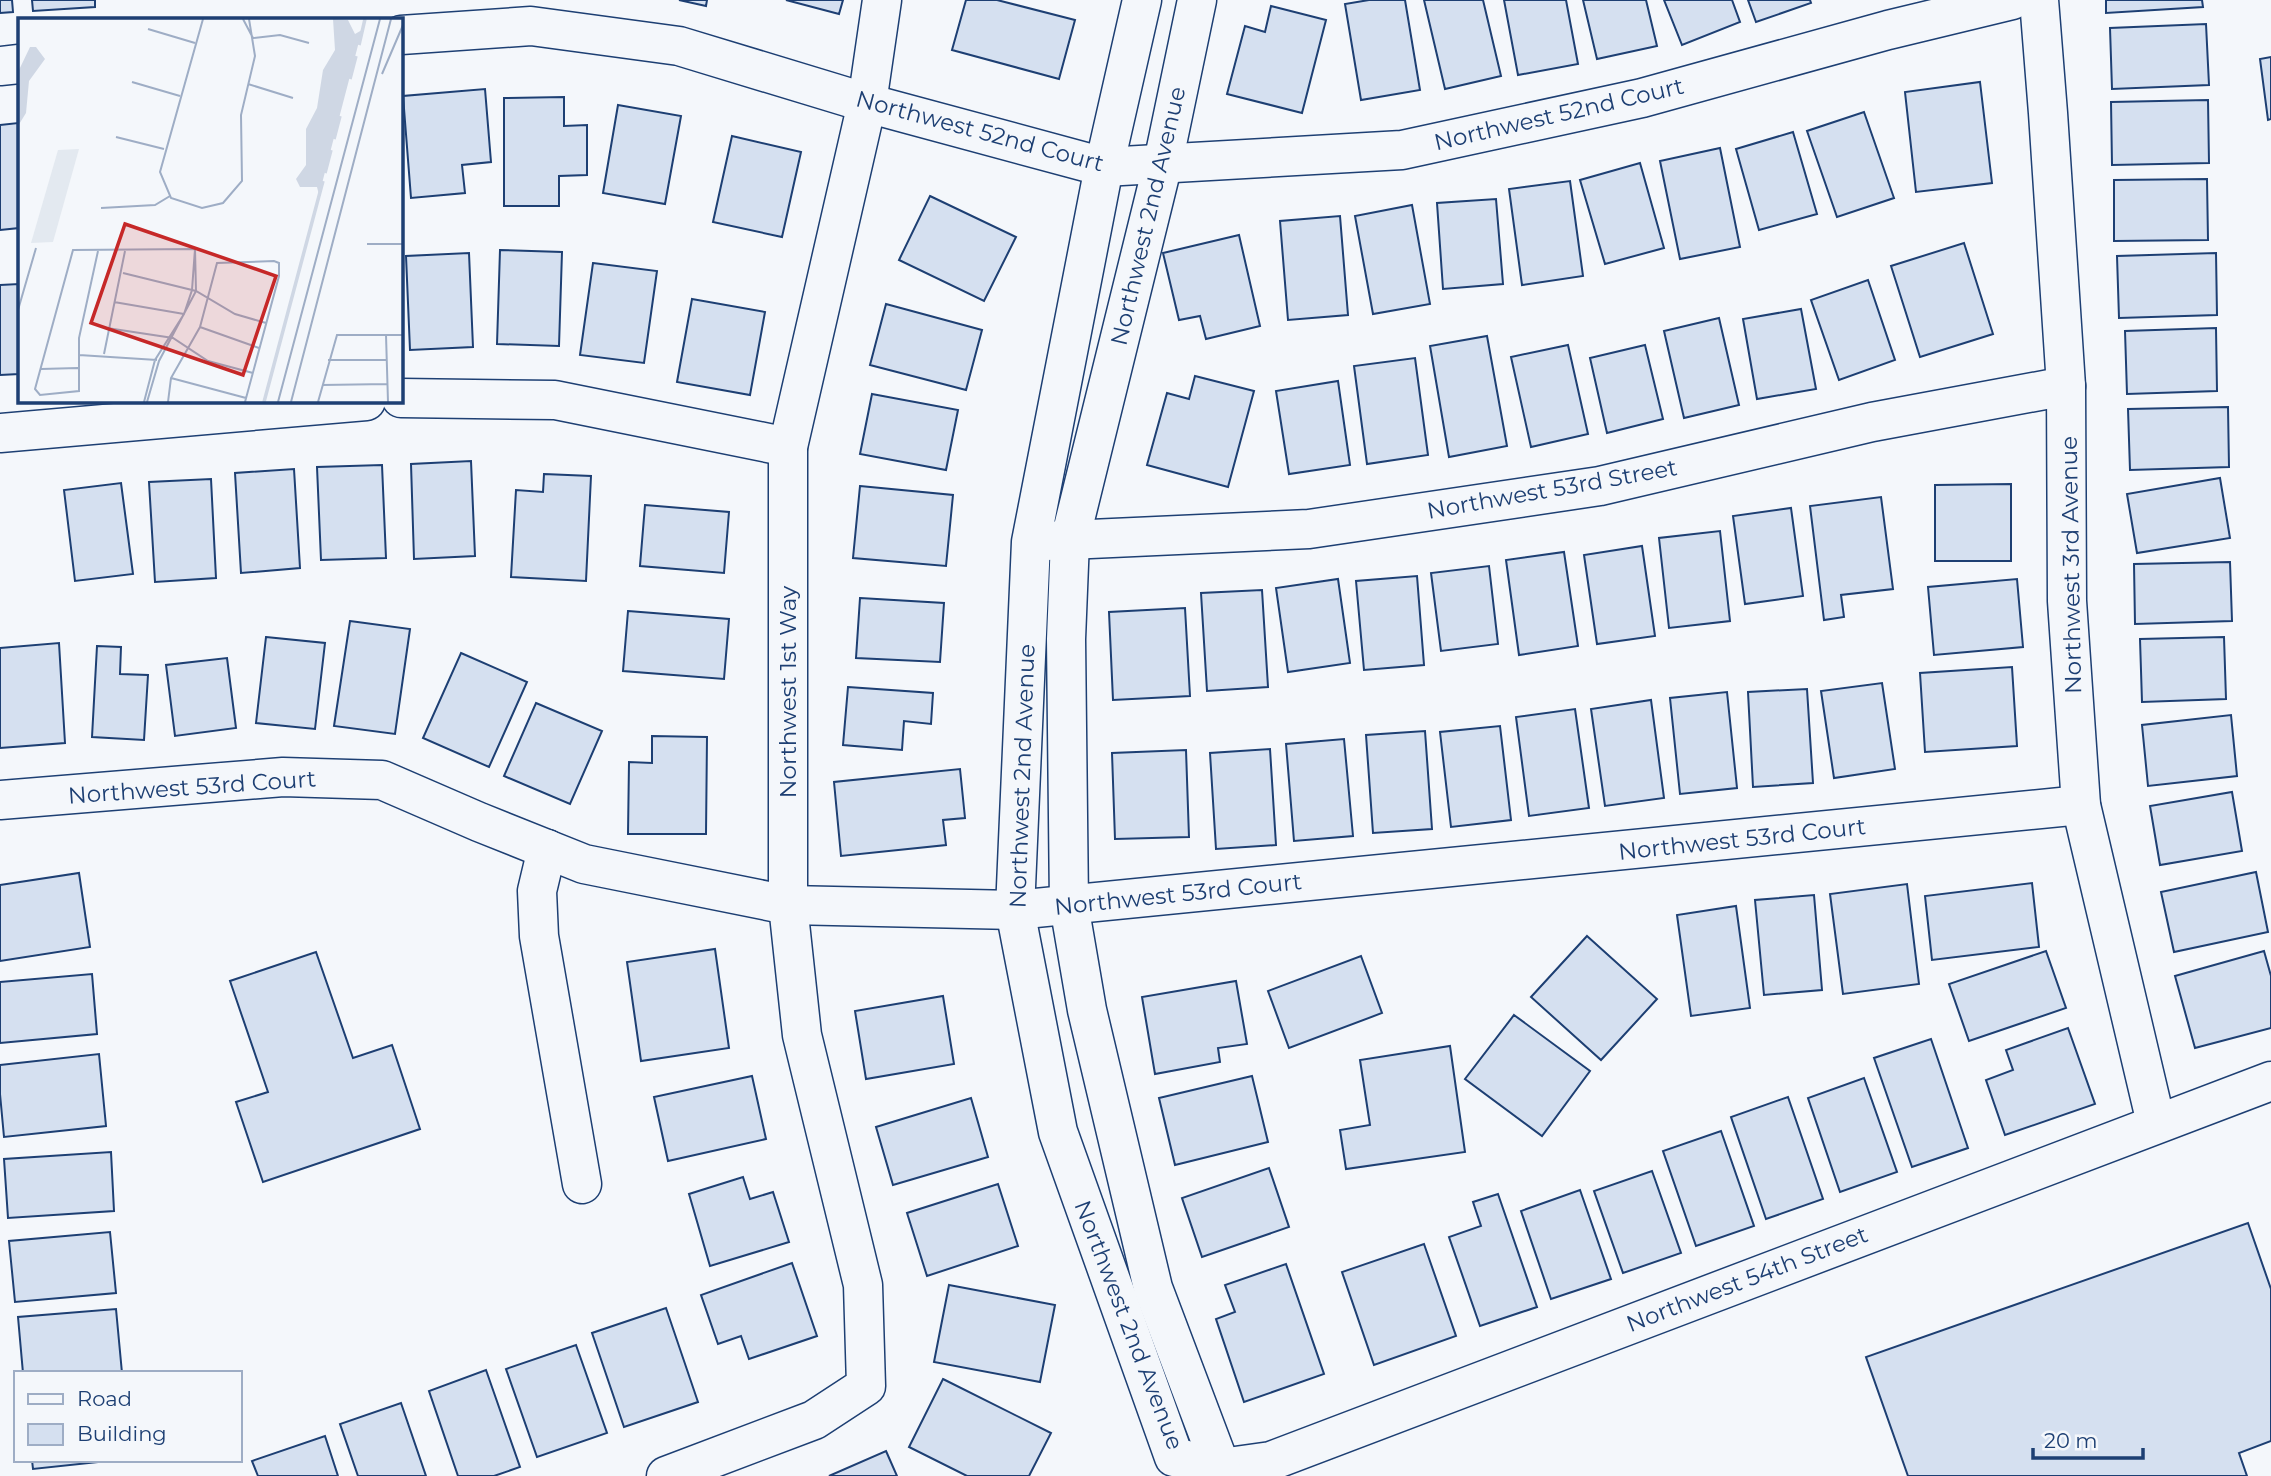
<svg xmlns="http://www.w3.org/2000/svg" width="2271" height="1476" viewBox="0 0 2271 1476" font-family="Montserrat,sans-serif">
<rect width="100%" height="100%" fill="#f4f7fb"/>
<g fill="#d5e0f0" stroke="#1d3f73" stroke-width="2">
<polygon points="0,0 12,0 13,12 0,13"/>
<polygon points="32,0 95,0 95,7 33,11"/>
<polygon points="679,0 707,0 706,6"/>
<polygon points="786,0 843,0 839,14"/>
<polygon points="966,0 997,0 1075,20 1059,79 952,50"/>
<polygon points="1369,0 1405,0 1420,90 1361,100 1345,4"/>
<polygon points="1424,0 1483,0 1501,76 1445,89"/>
<polygon points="1504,0 1566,0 1578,64 1518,75"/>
<polygon points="1583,0 1646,0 1657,46 1597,59"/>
<polygon points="1664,0 1732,0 1740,22 1682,45"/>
<polygon points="1748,0 1810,0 1811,3 1756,22"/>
<polygon points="2106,0 2202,0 2203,7 2106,13"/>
<polygon points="1271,6 1326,20 1302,113 1227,94 1245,26 1265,32"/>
<polygon points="2206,24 2209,85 2112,89 2110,28"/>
<polygon points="2271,57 2271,119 2268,120 2260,59"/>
<polygon points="1980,82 1992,183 1916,192 1905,92"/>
<polygon points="485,89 491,162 462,165 465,193 411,198 403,96"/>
<polygon points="564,97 564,126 587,125 587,175 559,176 559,206 504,206 504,98"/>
<polygon points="2208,100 2209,163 2112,165 2111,102"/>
<polygon points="618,105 681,116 665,204 603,193"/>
<polygon points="1864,112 1894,198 1837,217 1807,131"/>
<polygon points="18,123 19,228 0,230 0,125"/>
<polygon points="1793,132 1817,214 1759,230 1736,149"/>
<polygon points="732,136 801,152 782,237 713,222"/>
<polygon points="1720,148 1740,247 1680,259 1660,161"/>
<polygon points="1640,163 1664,248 1605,264 1580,180"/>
<polygon points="2207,179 2208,240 2114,241 2114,180"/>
<polygon points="1570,181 1583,276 1522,285 1509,189"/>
<polygon points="930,196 1016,237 984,301 899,260"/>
<polygon points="1496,199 1503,284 1443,289 1437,203"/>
<polygon points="1412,205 1430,304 1373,314 1355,216"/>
<polygon points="1340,216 1348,315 1288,320 1280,221"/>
<polygon points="1239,235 1260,326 1206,339 1200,316 1179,320 1163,253"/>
<polygon points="1964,243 1993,334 1920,357 1891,266"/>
<polygon points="500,250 562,252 559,346 497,344"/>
<polygon points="469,253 473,347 410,350 406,256"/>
<polygon points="2216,253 2217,315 2119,318 2117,256"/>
<polygon points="593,263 657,271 644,363 580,355"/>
<polygon points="1868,280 1895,360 1839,380 1811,300"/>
<polygon points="19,284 19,374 0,375 0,285"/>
<polygon points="692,299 765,312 750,395 677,382"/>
<polygon points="886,304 982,330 966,390 870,365"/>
<polygon points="1801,309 1816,389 1757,399 1743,319"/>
<polygon points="1719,318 1739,405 1684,418 1664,331"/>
<polygon points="2216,328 2217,391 2127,394 2125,331"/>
<polygon points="1487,336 1507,446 1449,457 1430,346"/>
<polygon points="1568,345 1588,434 1531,447 1511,357"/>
<polygon points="1645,345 1663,419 1607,433 1590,358"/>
<polygon points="1415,358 1428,455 1367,464 1354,366"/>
<polygon points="1195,376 1254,391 1228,487 1147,465 1167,393 1189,399"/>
<polygon points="1338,381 1350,465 1289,474 1276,391"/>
<polygon points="872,394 958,410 946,470 860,454"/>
<polygon points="2228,407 2229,467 2130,470 2128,409"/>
<polygon points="471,461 475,556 414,559 411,464"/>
<polygon points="382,465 386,558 321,560 317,467"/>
<polygon points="294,469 300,568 241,573 235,473"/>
<polygon points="544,474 591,476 586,581 511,577 516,490 543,492"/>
<polygon points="2220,478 2230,538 2137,553 2127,494"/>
<polygon points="211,479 216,578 155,582 149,482"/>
<polygon points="121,483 133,574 75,581 64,490"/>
<polygon points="2011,484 2011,561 1935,561 1935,485"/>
<polygon points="860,486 953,495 946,566 853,558"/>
<polygon points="1881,497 1893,589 1841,595 1844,617 1824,620 1810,506"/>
<polygon points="645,505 729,512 724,573 640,566"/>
<polygon points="1791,508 1803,596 1745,604 1733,516"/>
<polygon points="1720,531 1730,621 1669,628 1659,538"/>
<polygon points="1642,546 1655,636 1597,644 1584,555"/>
<polygon points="1564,552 1578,646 1519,655 1506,560"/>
<polygon points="2230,562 2232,621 2135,624 2134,564"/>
<polygon points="1489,566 1498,644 1441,651 1431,573"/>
<polygon points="1417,576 1424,665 1364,670 1356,581"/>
<polygon points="1338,579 1350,663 1288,672 1276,588"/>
<polygon points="2017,579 2023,647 1934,655 1928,587"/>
<polygon points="1262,590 1268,687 1207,691 1201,593"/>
<polygon points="860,598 944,603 940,662 856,658"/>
<polygon points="1185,608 1190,696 1113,700 1109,612"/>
<polygon points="628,611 729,619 724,679 623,671"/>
<polygon points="350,621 410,629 395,734 334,726"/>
<polygon points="266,637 325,643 315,729 256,723"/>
<polygon points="2224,637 2226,699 2142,702 2140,639"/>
<polygon points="59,643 65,743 0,748 0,648"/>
<polygon points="97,646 121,647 120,674 148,675 144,740 92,737"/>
<polygon points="461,653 527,682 489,767 423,738"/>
<polygon points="227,658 236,728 175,736 166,665"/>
<polygon points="2012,667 2017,746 1925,752 1920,673"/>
<polygon points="1882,683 1895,769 1834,778 1821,691"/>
<polygon points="848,687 933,693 931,724 904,721 902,750 843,745"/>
<polygon points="1807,689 1813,783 1753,787 1748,692"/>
<polygon points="1727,692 1737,788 1680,794 1670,698"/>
<polygon points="1651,700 1664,798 1605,806 1591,709"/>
<polygon points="536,703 602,731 570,804 504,776"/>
<polygon points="1575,709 1589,808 1529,816 1516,717"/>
<polygon points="2231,715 2237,776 2148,786 2142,725"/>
<polygon points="1500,726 1511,820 1451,827 1440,732"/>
<polygon points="1425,731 1432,829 1373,833 1366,735"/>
<polygon points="652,736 707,737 706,834 628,834 629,762 652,763"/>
<polygon points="1344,739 1353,836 1294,841 1286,744"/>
<polygon points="1270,749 1276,845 1216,849 1210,753"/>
<polygon points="1186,750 1189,837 1115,839 1112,753"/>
<polygon points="960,769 965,818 943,820 946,845 841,856 834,782"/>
<polygon points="2232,792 2242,851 2160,865 2150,806"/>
<polygon points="2256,872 2268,932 2174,952 2161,892"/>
<polygon points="79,873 90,947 0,961 0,885"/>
<polygon points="2032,883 2039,947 1932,960 1925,896"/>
<polygon points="1907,884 1919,984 1843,994 1830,894"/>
<polygon points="1814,895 1822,990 1764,995 1755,900"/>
<polygon points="1736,906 1750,1008 1691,1016 1677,915"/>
<polygon points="1587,936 1657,999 1601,1060 1531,997"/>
<polygon points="715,949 729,1048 641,1061 627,962"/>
<polygon points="2046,951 2066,1008 1969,1041 1949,984"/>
<polygon points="2264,951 2271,976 2271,1028 2195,1048 2175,976"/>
<polygon points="316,952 353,1058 392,1045 420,1129 263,1182 236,1102 268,1092 230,981"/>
<polygon points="1361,956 1382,1013 1289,1048 1268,991"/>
<polygon points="92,974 97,1034 0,1043 0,982"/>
<polygon points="1236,981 1247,1044 1218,1048 1220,1062 1155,1074 1142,997"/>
<polygon points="943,996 954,1064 866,1079 855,1011"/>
<polygon points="1514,1015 1590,1071 1542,1136 1465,1079"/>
<polygon points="2068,1028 2095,1104 2005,1135 1986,1080 2013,1070 2006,1050"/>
<polygon points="1931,1039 1968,1148 1912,1167 1874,1058"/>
<polygon points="1450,1046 1465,1152 1346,1169 1340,1130 1370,1125 1360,1060"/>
<polygon points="99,1054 106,1126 4,1137 0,1094 0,1065"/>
<polygon points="752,1076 766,1139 668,1161 654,1097"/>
<polygon points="1252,1076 1268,1142 1175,1165 1159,1098"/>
<polygon points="1864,1078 1897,1172 1840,1192 1808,1098"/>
<polygon points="1788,1097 1823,1199 1766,1219 1731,1117"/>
<polygon points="971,1098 988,1157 893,1185 876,1127"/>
<polygon points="1721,1131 1754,1226 1696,1246 1663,1151"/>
<polygon points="111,1152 114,1211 8,1218 4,1159"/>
<polygon points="1269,1168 1289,1227 1202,1257 1182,1198"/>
<polygon points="1652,1171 1681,1253 1623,1273 1594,1191"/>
<polygon points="743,1177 750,1199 773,1192 789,1242 710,1266 689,1194"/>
<polygon points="998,1184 1018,1246 927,1276 907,1213"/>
<polygon points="1580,1190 1611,1279 1551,1299 1521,1211"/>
<polygon points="1498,1194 1537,1307 1480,1326 1449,1237 1481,1226 1473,1202"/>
<polygon points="2248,1223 2271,1289 2271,1441 2239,1453 2247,1476 1908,1476 1866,1357"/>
<polygon points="110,1232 116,1293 15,1302 9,1241"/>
<polygon points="1424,1244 1456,1336 1374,1365 1342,1272"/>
<polygon points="792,1263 817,1336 749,1359 741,1336 718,1344 701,1295"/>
<polygon points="1286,1264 1324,1374 1244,1402 1216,1319 1235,1312 1225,1285"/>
<polygon points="949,1285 1055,1305 1040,1382 934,1362"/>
<polygon points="666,1308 698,1402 624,1427 592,1333"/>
<polygon points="116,1309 122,1373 23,1373 18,1317"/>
<polygon points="576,1345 607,1433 537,1457 506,1369"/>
<polygon points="486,1370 520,1467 494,1476 458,1476 429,1391"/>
<polygon points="943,1379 1051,1433 1029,1476 967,1476 909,1447"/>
<polygon points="401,1403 426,1476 358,1476 340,1424"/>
<polygon points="325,1436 338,1476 258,1476 252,1461"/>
<polygon points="886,1451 897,1476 829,1476"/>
<polygon points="32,1460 117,1460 33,1469"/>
</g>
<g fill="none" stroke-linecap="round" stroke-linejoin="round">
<defs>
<g id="minor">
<polyline points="1142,0 1104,167 1031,542 1015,910 1058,1132 1174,1457 1221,1468 1271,1461 2271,1081"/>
<polyline points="1197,0 1163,163 1070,540 1066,639 1069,905 1087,1010 1153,1288 1221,1468"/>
<polyline points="2039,0 2048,113 2066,386 2067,601 2081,805 2156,1123"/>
<polyline points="401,35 531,26 679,46 867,103 1104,167 1402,150 1642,98 1888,30 2012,0"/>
<polyline points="0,66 19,64"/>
<polyline points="401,398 555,400 788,447"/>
<polyline points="0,433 366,401"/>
<polyline points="1046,541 1309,529 1600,486 1872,422 2066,386"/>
<polyline points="0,800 283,777 382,780 479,822 584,864 788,905 1015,910 2081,805"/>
<polyline points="547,849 537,891 539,936 582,1184"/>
<polyline points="666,1476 814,1420 866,1386 863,1285 802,1035 788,905 788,447 867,103 882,0"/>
</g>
</defs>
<use href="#minor" stroke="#1d3f73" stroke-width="41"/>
<use href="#minor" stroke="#f4f7fb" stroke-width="38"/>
</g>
<g text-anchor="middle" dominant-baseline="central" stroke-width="5" stroke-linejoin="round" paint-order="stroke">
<g font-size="23" fill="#1d3f73" stroke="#f4f7fb">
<text transform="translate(1559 114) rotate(-13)">Northwest 52nd Court</text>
<text transform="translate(980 131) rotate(15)">Northwest 52nd Court</text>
<text transform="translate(1148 216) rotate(-77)">Northwest 2nd Avenue</text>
<text transform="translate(1552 489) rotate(-10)">Northwest 53rd Street</text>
<text transform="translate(2071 565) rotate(-91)">Northwest 3rd Avenue</text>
<text transform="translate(788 692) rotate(-90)">Northwest 1st Way</text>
<text transform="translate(1022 776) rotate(-88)">Northwest 2nd Avenue</text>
<text transform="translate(192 787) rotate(-4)">Northwest 53rd Court</text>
<text transform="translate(1742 839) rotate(-6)">Northwest 53rd Court</text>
<text transform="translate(1178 894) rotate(-6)">Northwest 53rd Court</text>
<text transform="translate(1747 1279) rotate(-21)">Northwest 54th Street</text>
<text transform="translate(1129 1325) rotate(69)">Northwest 2nd Avenue</text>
</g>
</g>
<g transform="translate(18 18)">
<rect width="385" height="385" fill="#f4f7fb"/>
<path d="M61,131L35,224L13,225L40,132Z" fill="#e3e9f0"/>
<path d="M315,1L330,2L337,16L344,12L301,177L299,169H282L278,161L288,147V111L299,90L305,52L317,32ZM12,29H18L27,41L11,63L8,95L0,108L1,52Z" fill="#cfd7e4"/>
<path fill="none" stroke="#cfd7e4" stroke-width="3.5" d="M341,27L347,1M332,61L338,38M316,121L322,98M307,155L313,132M246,384L305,163"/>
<path fill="none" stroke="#9eadc5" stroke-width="2" d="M185,1L142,154L153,180L184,190L205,185L224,163L223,97L237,38L231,1M225,1L235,20M130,11L177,25M235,20L262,17L291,25M364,56L385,7M114,64L162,78M230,66L275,80M98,119L146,131M83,190L137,187L152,178M349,226H385M80,233L61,320V373L22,377L17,371L55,232L177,231M105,255L178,273L217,296L248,305M96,284L166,296M0,292L18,230M182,309L241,330M89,310L155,320L190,343L235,355M368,317L370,384M86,336L107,233M61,337L139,342M310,342H369M23,351L60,350M153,360L228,380M304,367L370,366M126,384L137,342L166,296L174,272L177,231M129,384L141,343L178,273L177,231M150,384L153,360L182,309L199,245L256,243L261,245V258L227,384M260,384L362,1M273,384L373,1M300,384L319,317H385"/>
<path fill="#c62828" fill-opacity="0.15" stroke="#c62828" stroke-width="3.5" d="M107,206L258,258L225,357L73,305Z"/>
<rect width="385" height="385" fill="none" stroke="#1d3f73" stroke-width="3.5"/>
</g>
<rect x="14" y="1371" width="228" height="91" fill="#f4f7fb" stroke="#9eadc5" stroke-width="2"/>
<rect x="28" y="1394" width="35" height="10" fill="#f4f7fb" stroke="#9eadc5" stroke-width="2"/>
<text x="77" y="1406" font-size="21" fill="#1d3f73">Road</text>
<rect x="28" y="1424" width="35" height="21" fill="#d5e0f0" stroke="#9eadc5" stroke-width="2"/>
<text x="77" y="1441" font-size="21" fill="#1d3f73">Building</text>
<path d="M2033 1448v10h110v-10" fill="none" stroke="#1d3f73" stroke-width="3.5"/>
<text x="2044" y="1448" font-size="21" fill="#1d3f73" stroke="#f4f7fb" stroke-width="5" paint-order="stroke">20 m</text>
</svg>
